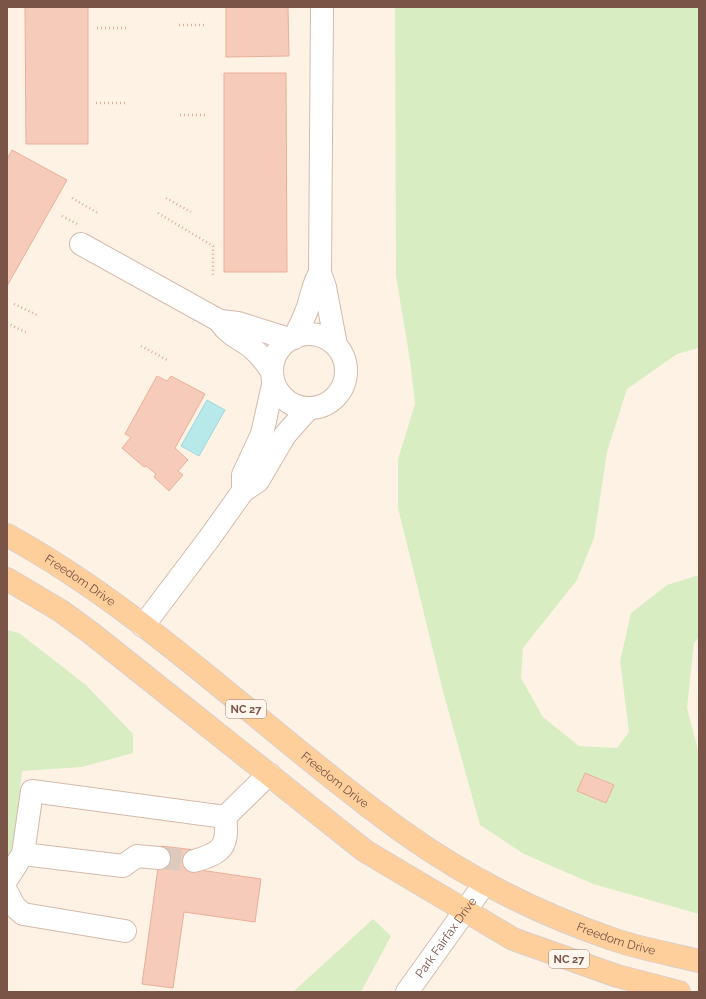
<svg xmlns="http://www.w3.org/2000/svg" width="706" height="999" viewBox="0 0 706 999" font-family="Raleway,sans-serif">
<rect width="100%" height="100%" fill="#fef2e5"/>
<g fill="#d8eec2">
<polygon points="395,7 699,7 699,348 677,354 627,389 607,452 594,538 577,580 523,648 521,678 543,717 579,746 617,748 629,732 620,661 631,613 667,585 699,575 699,637 694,643 687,708 699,753 699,914 593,884 524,854 480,825 444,695 398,508 398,459 415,404 410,360 396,276"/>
<polygon points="7,630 19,633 86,685 133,734 133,753 82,767 22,771 7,909"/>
<polygon points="373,919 391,936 361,992 293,992"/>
</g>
<polygon fill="#b7e8ea" stroke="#9cdadd" points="207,400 225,410 199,456 181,446"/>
<g fill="#f6cbba" stroke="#ebaf99">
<polygon points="25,7 88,7 88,144 26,144"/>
<polygon points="226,7 288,7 289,56 226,57"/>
<polygon points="224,73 286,73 287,272 224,272"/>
<polygon points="12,150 67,180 7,286 7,159"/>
<polygon points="157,376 167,381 171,376 205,394 175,448 188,460 178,471 183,475 169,491 154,477 156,474 146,466 144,467 122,448 131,437 125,434"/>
<polygon points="585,773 614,785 606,803 577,791"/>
<polygon points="161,846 195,850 193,869 261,879 255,922 184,912 173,988 142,984"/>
</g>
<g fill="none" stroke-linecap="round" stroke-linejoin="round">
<polyline stroke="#ddcabe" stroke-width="22" stroke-dasharray="22 11" stroke-linecap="butt" points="159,858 194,861"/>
<defs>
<g id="minor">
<polyline points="322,7 320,273 325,287 336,345"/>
<polyline points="81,244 220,321 238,323 289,339"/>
<path d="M220,322C228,334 239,338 250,346C258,353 265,361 271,370"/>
<circle cx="309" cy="371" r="37"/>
<path d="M294,338C300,326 307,313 310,300C313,290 314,282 320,273"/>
<polyline points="243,491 243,475 262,434 273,385"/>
<polyline points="143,626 208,540 243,491 258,481 285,435 309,408"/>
<polyline points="159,858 137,856 123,866 23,854 32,791 225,817 269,774"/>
<path d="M194,861C222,853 229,847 225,817"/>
<polyline points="7,879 23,854"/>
<polyline points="7,892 14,906 23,914 125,931"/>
<path id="s1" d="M407,992L485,883"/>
</g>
<g id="major">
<path id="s2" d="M7,535C151,614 267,734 399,829C465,877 539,914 615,940C642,949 671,954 699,961"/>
<polyline points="7,579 61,611 91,633 365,851 513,939 617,976 679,992"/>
</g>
</defs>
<use href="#minor" stroke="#d4baac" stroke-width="24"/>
<use href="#major" stroke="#dacfcb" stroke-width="24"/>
<g stroke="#dcae9c" stroke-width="2.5" stroke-dasharray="1 3" stroke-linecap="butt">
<polyline points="179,25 207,25"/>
<polyline points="97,28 126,28"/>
<polyline points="96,103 126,103"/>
<polyline points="180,115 207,115"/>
<polyline points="72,198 98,213"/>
<polyline points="166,198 191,212"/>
<polyline points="158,213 213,246 213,275"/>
<polyline points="62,216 77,224"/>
<polyline points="14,304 37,315"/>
<polyline points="7,323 27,333"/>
<polyline points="141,346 169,361"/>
</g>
<use href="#minor" stroke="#fff" stroke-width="22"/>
<use href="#major" stroke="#ffcf9b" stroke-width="22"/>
</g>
<g text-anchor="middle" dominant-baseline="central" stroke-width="3" stroke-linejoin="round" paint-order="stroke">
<g fill="#fff6ed" stroke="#a28579" stroke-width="1">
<rect x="226" y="700" width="40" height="18" rx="3"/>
<rect x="549" y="950" width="40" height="18" rx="3"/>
</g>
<g font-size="11" font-weight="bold" fill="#7a5447">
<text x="246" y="709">NC 27</text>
<text x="569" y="959">NC 27</text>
</g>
<g font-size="12" fill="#7a5447" stroke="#fff6ed">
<text stroke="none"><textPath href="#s2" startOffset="86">Freedom Drive</textPath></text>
<text stroke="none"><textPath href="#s2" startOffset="410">Freedom Drive</textPath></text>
<text stroke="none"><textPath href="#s1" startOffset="67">Park Fairfax Drive</textPath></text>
<text stroke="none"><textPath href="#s2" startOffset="735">Freedom Drive</textPath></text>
</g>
</g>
<rect width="706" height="999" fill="none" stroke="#7a5447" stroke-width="16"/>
</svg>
